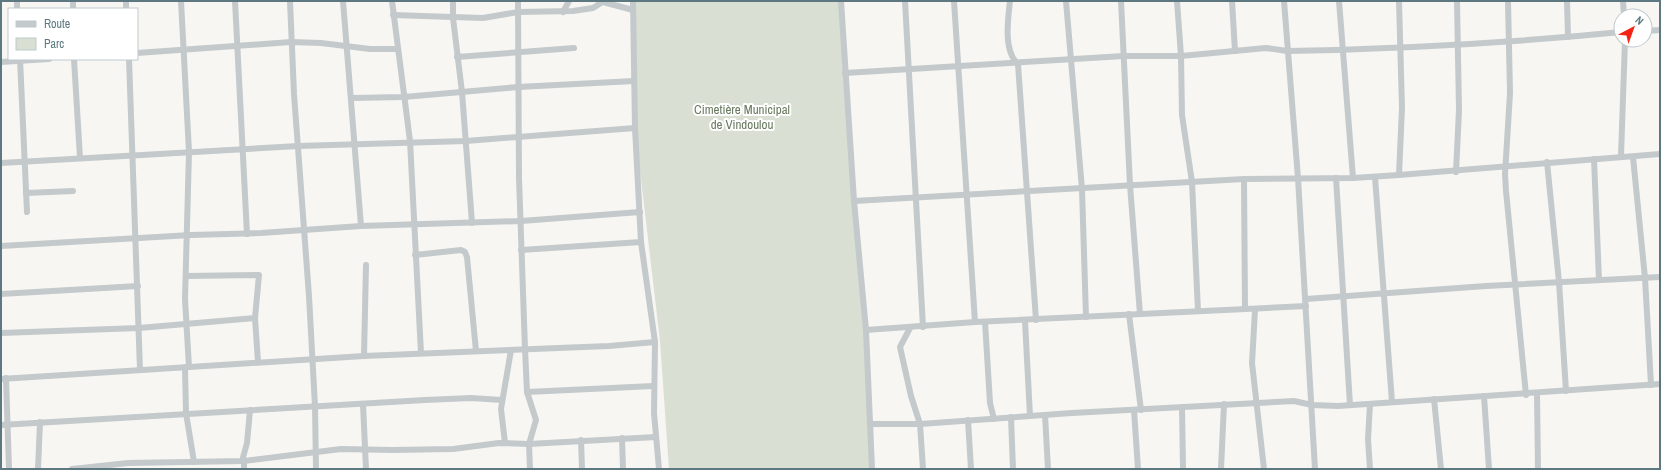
<svg xmlns="http://www.w3.org/2000/svg" width="1661" height="470" viewBox="0 0 1661 470" font-family="'Archivo Narrow',sans-serif">
<rect width="100%" height="100%" fill="#f7f6f3"/>
<polygon fill="#d9dfd3" points="632,1 842,1 866,330 870,469 669,469 660,341 635,128"/>
<g fill="none" stroke-linecap="round" stroke-linejoin="round">
<g stroke="#c4c9cc" stroke-width="6">
<polyline points="17,1 17,9"/>
<polyline points="73,1 73,9"/>
<polyline points="126,1 126,9"/>
<polyline points="181,1 189,152 185,299 189,367"/>
<polyline points="235,1 247,234"/>
<polyline points="290,1 294,94 309,296 315,406 316,469"/>
<polyline points="343,1 361,226"/>
<polyline points="392,1 410,141 421,353"/>
<polyline points="453,1 453,18 462,92 472,223"/>
<polyline points="518,1 519,178 525,349 527,392 536,420 529,444 530,469"/>
<polyline points="633,1 635,128 641,242 655,342 654,413 659,469"/>
<polyline points="841,1 854,201 866,330 872,469"/>
<polyline points="905,1 923,327"/>
<polyline points="954,1 975,322"/>
<path d="M1010,1C1008,19 1003,51 1018,64L1036,320"/>
<polyline points="1066,1 1082,189 1086,317"/>
<polyline points="1121,1 1130,185 1140,314"/>
<polyline points="1177,1 1181,56 1182,115 1192,182 1198,311"/>
<polyline points="1232,1 1235,51"/>
<polyline points="1284,1 1298,178 1315,469"/>
<polyline points="1339,1 1353,178"/>
<polyline points="1399,1 1402,108 1399,175"/>
<polyline points="1508,1 1510,93 1505,174 1506,191 1526,395"/>
<polyline points="1567,1 1568,37"/>
<polyline points="1623,1 1624,16"/>
<polyline points="603,2 633,10"/>
<polyline points="563,12 569,1"/>
<polyline points="393,15 483,18 518,12 573,11 593,8 604,1"/>
<polyline points="1645,31 1660,30"/>
<polyline points="137,53 291,42 321,43 370,49 397,49"/>
<polyline points="457,57 574,48"/>
<polyline points="20,59 27,212"/>
<polyline points="74,59 80,158"/>
<polyline points="129,59 140,370"/>
<polyline points="1,62 49,59"/>
<path d="M845,73L1124,56H1181L1266,48L1287,51C1399,49 1510,43 1621,32"/>
<polyline points="351,98 404,97 518,87 634,81"/>
<polyline points="1621,156 1625,40"/>
<polyline points="1633,157 1645,278 1651,385"/>
<polyline points="1594,159 1599,280"/>
<polyline points="1547,162 1559,282 1566,391"/>
<polyline points="1,163 298,146 466,141 635,128"/>
<polyline points="1456,172 1459,110 1457,1"/>
<polyline points="1375,177 1392,402"/>
<polyline points="1336,178 1350,405"/>
<polyline points="1244,179 1245,309"/>
<polyline points="26,193 73,191"/>
<polyline points="854,201 1244,179 1353,178 1399,175 1660,154"/>
<polyline points="1,246 191,235 261,233 361,226 521,221 640,212"/>
<polyline points="521,250 641,242"/>
<polyline points="415,255 461,250 465,252 467,257 476,351"/>
<polyline points="186,276 259,275 255,318 258,362"/>
<polyline points="1,294 138,286"/>
<polyline points="1306,299 1486,286 1660,277"/>
<polyline points="1255,310 1252,363 1264,469"/>
<polyline points="1129,314 1141,410"/>
<polyline points="1025,321 1030,416"/>
<polyline points="985,322 990,403 994,419"/>
<polyline points="910,328 900,347 911,396 920,424 923,469"/>
<polyline points="866,330 975,322 1306,306"/>
<polyline points="1,333 139,328 255,318"/>
<polyline points="364,356 366,265"/>
<polyline points="185,367 186,413 194,462"/>
<polyline points="6,378 9,469"/>
<polyline points="1,379 364,356 609,346 655,342"/>
<polyline points="527,392 653,386"/>
<polyline points="1537,394 1538,469"/>
<polyline points="1484,396 1489,469"/>
<polyline points="1434,399 1441,469"/>
<polyline points="363,404 366,469"/>
<polyline points="1182,407 1183,469"/>
<polyline points="1134,410 1138,469"/>
<polyline points="1045,415 1048,469"/>
<polyline points="1011,417 1013,469"/>
<polyline points="968,420 971,469"/>
<polyline points="870,424 920,424 1072,413 1294,401 1312,405 1338,406 1660,384"/>
<polyline points="1,425 425,400 471,398 502,400"/>
<polyline points="622,438 623,469"/>
<polyline points="581,440 582,469"/>
<polyline points="505,443 501,409 511,350"/>
<polyline points="242,461 247,443 250,410"/>
<polyline points="244,461 244,469"/>
<polyline points="38,469 40,422"/>
<polyline points="72,469 128,463 244,461 341,449 393,450 453,449 499,443 529,444 656,437"/>
<polyline points="1221,469 1224,404"/>
<polyline points="1370,469 1368,439 1370,404"/>
</g>
</g>
<g text-anchor="middle" dominant-baseline="central" stroke-width="4" stroke-linejoin="round" paint-order="stroke">
<g font-size="13" fill="#67795e" stroke="#fff">
<text x="742" y="109">Cimetière Municipal<tspan x="742" dy="15">de Vindoulou</tspan></text>
</g>
</g>
<rect width="1661" height="470" fill="none" stroke="#5e7881" stroke-width="4"/>
<rect x="8" y="8" width="130" height="52" fill="#ffffff" stroke="#bfc9cd"/>
<rect x="16" y="21" width="20" height="6" fill="#c4c9cc" stroke="#bfc9cd"/>
<text x="44" y="28" font-size="12" fill="#5e7881">Route</text>
<rect x="16" y="38" width="20" height="12" fill="#d9dfd3" stroke="#bfc9cd"/>
<text x="44" y="48" font-size="12" fill="#5e7881">Parc</text>
<g transform="translate(1633 28) rotate(41)"><circle r="19" fill="#ffffff" stroke="#bfc9cd"/>
<path d="M0-3L7 15L0 10L-7 15Z" fill="#f52315"/>
<text y="-6" font-size="11" font-weight="bold" text-anchor="middle" fill="#5e7881">N</text>
</g>
</svg>
